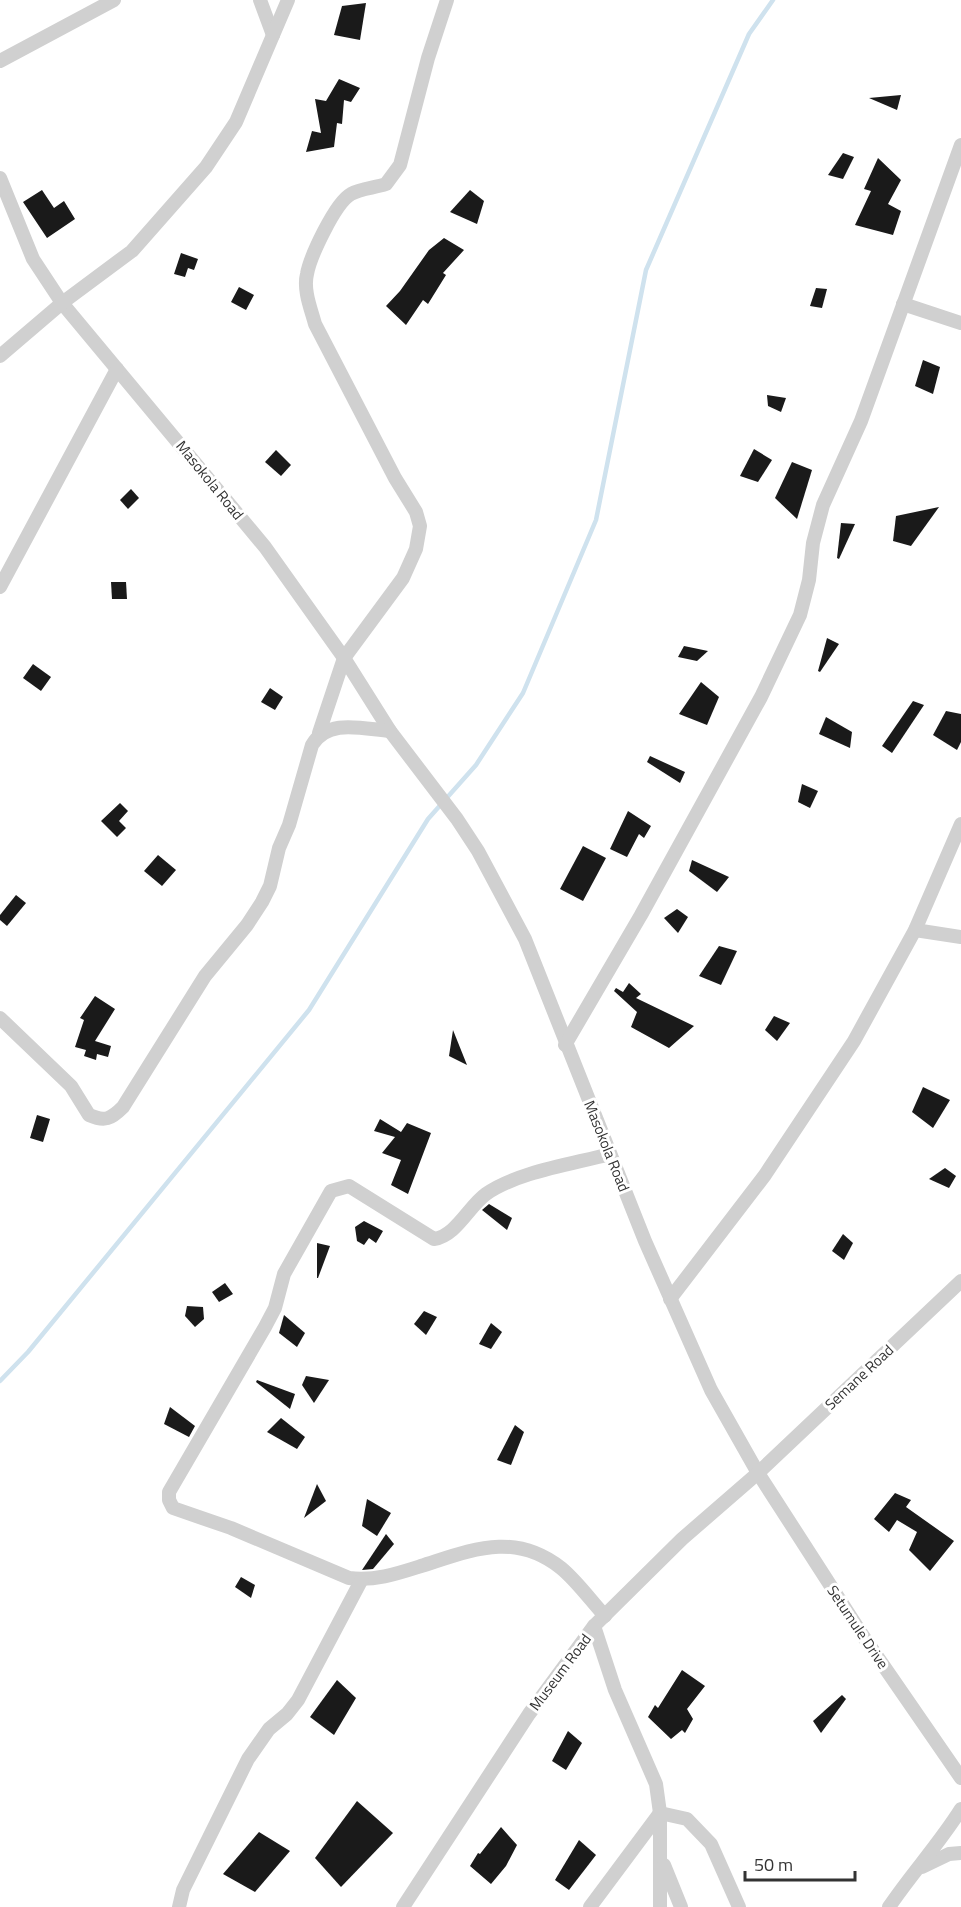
<svg xmlns="http://www.w3.org/2000/svg" width="961" height="1907" viewBox="0 0 961 1907" font-family="'Titillium Web',sans-serif">
<rect width="100%" height="100%" fill="#fff"/>
<g fill="none" stroke-linecap="round" stroke-linejoin="round">
<polyline stroke="#cfe2ee" stroke-width="4.5" points="0,1381 28,1352 309,1010 428,819 476,765 523,693 596,520 646,270 749,34 773,0"/>
</g>
<g fill="#1a1a1a">
<polygon points="366,3 360,40 334,35 342,6"/>
<polygon points="339,79 360,88 351,102 344,100 342,124 337,123 334,147 306,152 312,131 321,133 315,99 326,101"/>
<polygon points="901,95 897,110 869,98"/>
<polygon points="843,153 854,157 843,179 828,175"/>
<polygon points="878,158 901,180 888,204 901,211 893,235 855,225 871,191 864,189"/>
<polygon points="42,190 54,208 64,201 75,219 47,238 23,202"/>
<polygon points="470,190 484,201 477,224 450,212"/>
<polygon points="444,238 464,250 443,273 446,275 428,304 423,300 406,325 386,306 400,291 429,250"/>
<polygon points="181,253 198,259 194,270 188,268 185,277 174,274"/>
<polygon points="239,287 254,295 246,310 231,302"/>
<polygon points="816,288 827,289 822,308 810,306"/>
<polygon points="923,360 940,367 933,394 915,386"/>
<polygon points="767,395 786,398 781,412 768,406"/>
<polygon points="754,449 772,460 758,482 740,476"/>
<polygon points="276,450 291,465 281,476 265,462"/>
<polygon points="792,462 812,470 797,519 775,498"/>
<polygon points="131,489 139,498 128,509 120,500"/>
<polygon points="939,507 911,546 893,541 896,516"/>
<polygon points="841,523 855,524 839,559 837,558"/>
<polygon points="111,582 126,582 127,599 112,599"/>
<polygon points="827,638 839,644 820,672 818,671"/>
<polygon points="684,646 708,651 697,661 678,657"/>
<polygon points="33,664 51,677 41,691 23,678"/>
<polygon points="701,682 719,697 707,725 679,714"/>
<polygon points="270,688 283,697 275,710 261,702"/>
<polygon points="913,701 924,705 892,753 882,746"/>
<polygon points="946,711 961,714 961,742 957,750 933,735"/>
<polygon points="826,717 852,732 850,748 819,734"/>
<polygon points="650,756 685,772 680,783 647,762"/>
<polygon points="802,784 818,791 810,808 798,802"/>
<polygon points="120,803 128,811 119,821 126,828 117,837 101,821"/>
<polygon points="628,811 651,826 644,838 639,834 627,857 610,849"/>
<polygon points="583,846 606,858 583,901 560,889"/>
<polygon points="158,855 176,870 162,886 144,871"/>
<polygon points="692,860 729,877 717,892 689,871"/>
<polygon points="16,895 26,903 7,926 0,920 0,915"/>
<polygon points="677,909 688,917 678,933 664,918"/>
<polygon points="719,946 737,951 721,985 699,976"/>
<polygon points="629,983 641,994 636,998 694,1026 669,1048 631,1027 637,1012 614,991 616,988 623,992"/>
<polygon points="95,996 115,1009 95,1041 111,1046 108,1057 97,1054 96,1060 84,1056 86,1050 75,1047 84,1020 80,1018"/>
<polygon points="774,1016 790,1023 777,1041 765,1030"/>
<polygon points="453,1030 467,1065 449,1056"/>
<polygon points="923,1087 950,1100 933,1128 912,1112"/>
<polygon points="37,1115 50,1119 43,1142 30,1138"/>
<polygon points="380,1119 401,1132 407,1123 431,1133 408,1194 391,1185 401,1160 382,1153 395,1137 374,1131"/>
<polygon points="945,1168 956,1176 949,1188 929,1179"/>
<polygon points="489,1204 512,1218 507,1230 482,1210"/>
<polygon points="364,1221 383,1231 376,1243 369,1238 364,1245 357,1241 355,1227"/>
<polygon points="843,1234 853,1243 844,1260 832,1251"/>
<polygon points="317,1243 330,1246 318,1278 317,1278"/>
<polygon points="225,1283 233,1294 219,1302 212,1292"/>
<polygon points="187,1306 203,1307 204,1319 195,1327 185,1316"/>
<polygon points="424,1311 437,1317 426,1335 414,1324"/>
<polygon points="284,1315 305,1333 297,1347 279,1333"/>
<polygon points="491,1323 502,1332 491,1349 479,1344"/>
<polygon points="306,1376 329,1380 314,1403 302,1385"/>
<polygon points="257,1380 295,1394 290,1409 256,1382"/>
<polygon points="170,1407 195,1426 189,1437 164,1424"/>
<polygon points="281,1418 305,1437 297,1449 267,1432"/>
<polygon points="515,1425 524,1432 511,1465 497,1460"/>
<polygon points="317,1484 326,1501 304,1518"/>
<polygon points="895,1493 911,1500 906,1507 954,1541 930,1571 909,1550 917,1532 897,1520 889,1532 874,1519"/>
<polygon points="367,1499 391,1513 377,1536 362,1526"/>
<polygon points="386,1534 394,1544 373,1569 362,1570"/>
<polygon points="241,1577 255,1585 251,1598 235,1587"/>
<polygon points="682,1670 705,1686 687,1709 693,1719 685,1733 682,1730 671,1739 648,1717 655,1705 658,1708"/>
<polygon points="337,1680 356,1698 334,1735 310,1717"/>
<polygon points="842,1695 846,1699 821,1733 813,1721"/>
<polygon points="568,1731 582,1743 566,1770 552,1761"/>
<polygon points="357,1801 393,1833 341,1887 315,1858"/>
<polygon points="501,1827 517,1845 506,1866 491,1884 470,1866 478,1853 480,1854"/>
<polygon points="259,1832 290,1851 255,1892 223,1874"/>
<polygon points="579,1840 596,1855 569,1890 555,1880"/>
</g>
<g fill="none" stroke-linecap="round" stroke-linejoin="round">
<g stroke="#d0d0d0" stroke-width="14">
<polyline points="260,0 273,35"/>
<polyline points="0,61 114,0"/>
<polyline points="0,178 33,259 62,303 265,547 344,658 390,731 457,819 478,851 525,939 645,1241 711,1390 758,1473 863,1636 961,1778"/>
<polyline points="903,304 961,323"/>
<polyline points="0,356 62,303 132,251 206,167 236,122 288,0"/>
<polyline points="0,587 117,369"/>
<path d="M319,733L344,658L403,578L416,549L420,526L416,512L395,478L315,324C311,309 303,290 307,274C310,257 335,203 351,194C361,188 375,188 386,184L400,165L428,58L447,0"/>
<polyline points="915,930 961,937"/>
<path d="M0,1018L71,1086L89,1115C105,1122 111,1119 123,1107L205,976L247,925L262,902L270,886L279,848L289,825L312,745C328,718 363,729 390,731"/>
<polyline points="565,1045 641,915 761,697 800,615 809,580 813,543 823,505 861,421 961,145"/>
<polyline points="670,1299 765,1175 854,1041 915,930 961,824"/>
<path d="M605,1616C591,1601 577,1581 561,1568C514,1531 472,1550 421,1566C396,1574 375,1581 349,1578L231,1528L173,1508L169,1500V1492L265,1327L275,1308L284,1274L331,1191L349,1186L434,1239C456,1236 469,1206 486,1194C517,1172 573,1164 610,1154"/>
<polyline points="594,1626 615,1690 656,1784 660,1813 660,1907"/>
<polyline points="664,1865 681,1907"/>
<polyline points="922,1867 949,1854 961,1853"/>
<polyline points="179,1907 183,1890 248,1759 269,1729 287,1714 298,1700 362,1579"/>
<polyline points="403,1907 529,1714 594,1626 682,1539 758,1473 961,1281"/>
<polyline points="590,1907 660,1813 687,1819 711,1844 739,1907"/>
<path d="M889,1907C912,1873 939,1844 961,1809"/>
</g>
</g>
<g text-anchor="middle" dominant-baseline="central" stroke-width="6" stroke-linejoin="round" paint-order="stroke">
<g font-size="15" fill="#333" stroke="#fff">
<text transform="translate(210 480) rotate(51)">Masokola Road</text>
<text transform="translate(607 1146) rotate(68)">Masokola Road</text>
<text transform="translate(859 1377) rotate(-43)">Semane Road</text>
<text transform="translate(858 1627) rotate(56)">Setumule Drive</text>
<text transform="translate(560 1672) rotate(-53)">Museum Road</text>
</g>
</g>
<path d="M745 1871v9h110v-9" fill="none" stroke="#333333" stroke-width="3"/>
<text x="754" y="1871" font-size="18" fill="#333333" stroke="#ffffff" stroke-width="4.5" paint-order="stroke">50 m</text>
</svg>
